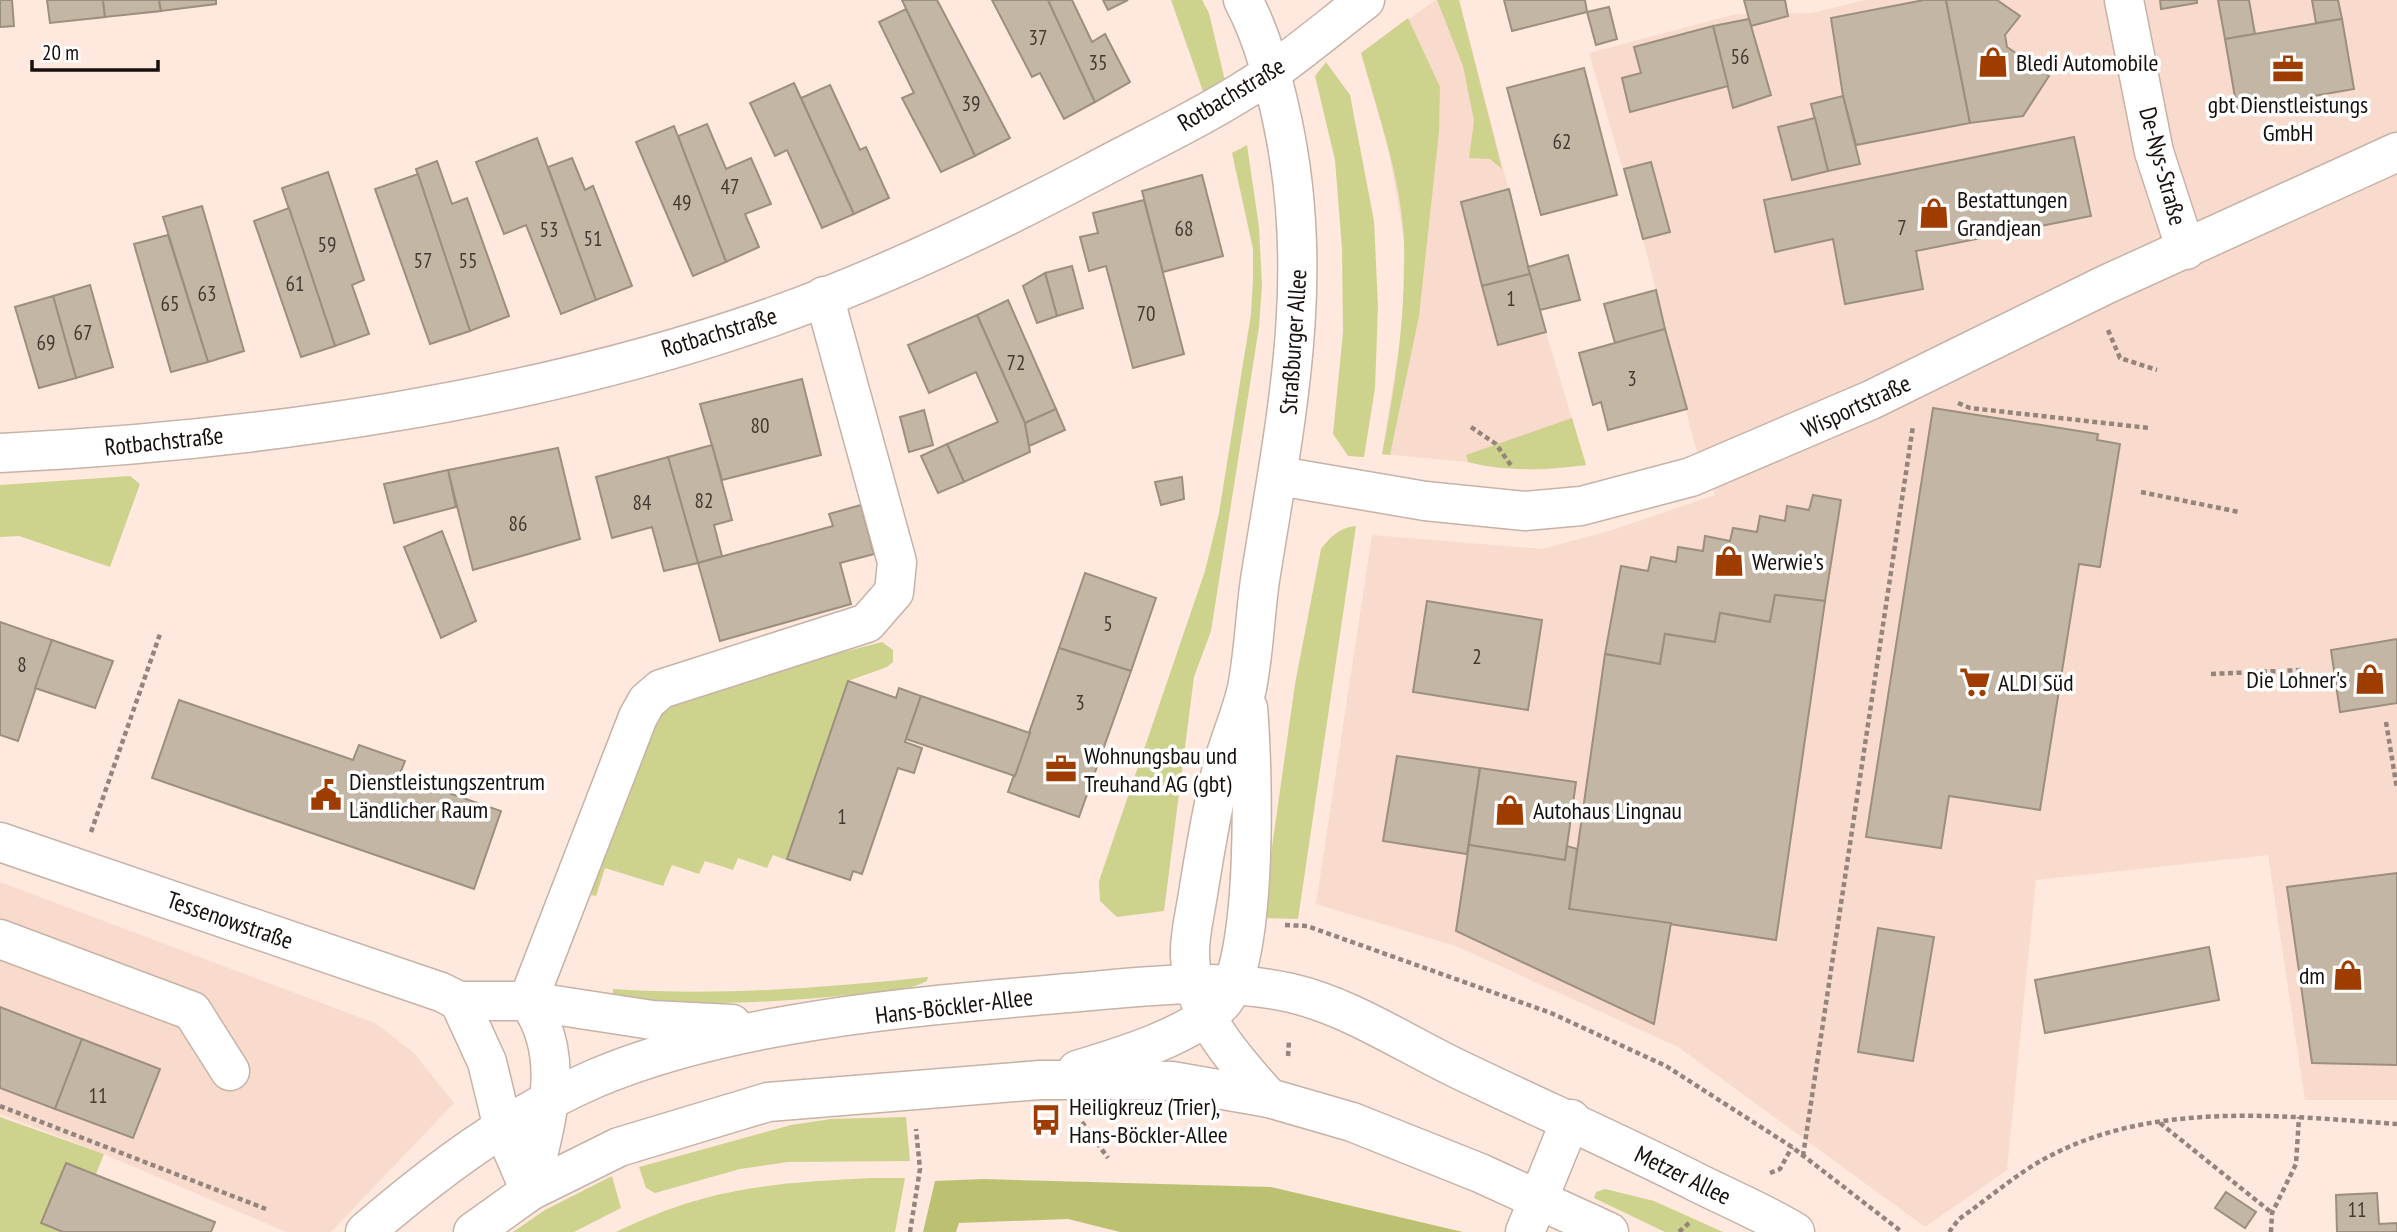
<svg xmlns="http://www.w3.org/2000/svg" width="2397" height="1232" viewBox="0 0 2397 1232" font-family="'PT Sans Narrow',sans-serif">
<rect width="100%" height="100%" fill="#ffe8dd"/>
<g fill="#f8dbcc">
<polygon points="1436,0 1459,0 1546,332 1586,465 1542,470 1494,468 1468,462 1382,454 1403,321 1404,239 1389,152 1361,53"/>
<polygon points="1865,0 2397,0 2397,1100 2305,1100 2268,855 2036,880 2007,1170 1925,1227 1678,1047 1456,946 1316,904 1372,535 1542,549 1609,531 1715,495 1694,443 1643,239 1589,53 1736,14 1812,13"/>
<polygon points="0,882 375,1023 413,1052 454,1103 331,1232 286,1232 104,1154 0,1114"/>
</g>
<g fill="#cdd38d">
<polygon points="1171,0 1202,0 1209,13 1226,85 1205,97"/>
<polygon points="1437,0 1459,0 1502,169 1490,159 1469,158 1474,121 1463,66"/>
<path d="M1408,18L1440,87L1439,132L1419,316L1390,455L1382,454C1396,384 1406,312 1404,241C1401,178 1378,113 1361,53Z"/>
<polygon points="1326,62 1350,95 1374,221 1378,307 1375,388 1364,457 1348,456 1333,434 1343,332 1342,249 1335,160 1315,76"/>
<polygon points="1247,145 1259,227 1262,285 1259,327 1211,631 1194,677 1164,911 1117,917 1100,901 1099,881 1205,571 1219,513 1251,314 1253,279 1253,249 1232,153"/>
<path d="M1572,418L1586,465C1546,470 1508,472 1468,462L1466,455Z"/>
<polygon points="130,476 140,484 110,567 19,536 0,537 0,485"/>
<path d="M1356,526L1298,919L1262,918L1295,684L1321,549C1331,536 1339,528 1356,526Z"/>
<polygon points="882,642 893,650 893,662 887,667 848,681 786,860 773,855 767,868 738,858 733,870 705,861 699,874 672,865 663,886 605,868 596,896 591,895 648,726 655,713 685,693"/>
<path d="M928,977L927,981C903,993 875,993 849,995C769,1004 692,1004 612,1003L613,989C719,996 823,988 928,977Z"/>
<polygon points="0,1117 104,1154 96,1174 65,1163 41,1223 63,1232 0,1232"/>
<polygon points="906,1117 910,1161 788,1162 740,1169 655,1193 646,1188 639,1167 791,1125 831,1119"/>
<polygon points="612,1176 621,1208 574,1232 513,1232 545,1210"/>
<path d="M872,1178H905L895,1232H616C707,1187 773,1183 872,1178Z"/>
<polygon points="1605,1189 1654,1201 1723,1232 1665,1232 1594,1198 1596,1192"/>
</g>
<polygon fill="#bcc172" points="983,1179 1271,1187 1463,1232 1120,1232 1068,1219 959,1223 956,1232 923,1232 935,1181"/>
<g fill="#c4b6a4" stroke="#9c8f7e" stroke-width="2">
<polygon points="0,0 12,0 14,26 0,27"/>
<polygon points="47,0 103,0 105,17 50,23"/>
<polygon points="103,0 159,0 161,11 105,17"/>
<polygon points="159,0 216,0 216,4 161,11"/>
<polygon points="902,0 937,0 1010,138 975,156"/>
<polygon points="992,0 1048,0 1095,102 1064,119 1040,73 1032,77"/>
<polygon points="1048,0 1072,0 1092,42 1105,34 1130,82 1095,102"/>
<polygon points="1103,0 1128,0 1108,10"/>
<polygon points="1504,0 1585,0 1587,12 1512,31"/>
<polygon points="1744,0 1785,0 1788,16 1751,26"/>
<polygon points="1924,0 1946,0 1970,123 1856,145 1843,96 1831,18"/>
<polygon points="1946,0 1997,0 2020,16 2005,35 2007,47 2049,76 2023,116 1970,123"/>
<polygon points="2160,0 2197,0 2197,3 2161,9"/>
<polygon points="2218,0 2249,0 2255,34 2225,39"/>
<polygon points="2312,0 2338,0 2342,19 2316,23"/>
<polygon points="1609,7 1617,39 1596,45 1587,12"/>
<polygon points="906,9 975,156 941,172 902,98 914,93 879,22"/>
<polygon points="1749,19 1771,95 1733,108 1713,26"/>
<polygon points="2342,19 2354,89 2308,97 2310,106 2285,111 2284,101 2237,109 2225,39"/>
<polygon points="1713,26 1728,86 1630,112 1622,78 1641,73 1634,47"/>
<polygon points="1584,68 1617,195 1541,215 1507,88"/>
<polygon points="794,83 854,214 822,228 787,150 775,156 750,103"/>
<polygon points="830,85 860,150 866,147 889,198 854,214 801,98"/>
<polygon points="1843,96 1860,164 1828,171 1811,104"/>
<polygon points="1815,118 1828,171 1792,180 1778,127"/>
<polygon points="707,124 726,169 751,158 771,204 745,214 759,247 726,262 678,136"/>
<polygon points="674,126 726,262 693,276 636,142"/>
<polygon points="2074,137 2091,216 1916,251 1923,289 1845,304 1833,239 1775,252 1764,200"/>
<polygon points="537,138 596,300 561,314 526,225 504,234 476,162"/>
<polygon points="572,158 585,190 593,186 632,286 596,300 548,167"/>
<polygon points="437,161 452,204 467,198 509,316 470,331 416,169"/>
<polygon points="1651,162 1670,232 1643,239 1624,169"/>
<polygon points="328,172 364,280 352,285 369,334 335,346 282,188"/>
<polygon points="418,174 470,331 430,344 375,189"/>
<polygon points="1202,175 1223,256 1163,272 1142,191"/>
<polygon points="1509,189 1530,274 1482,286 1461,202"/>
<polygon points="1144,200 1184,354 1133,368 1106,266 1089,271 1080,237 1098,233 1093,213"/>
<polygon points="202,206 244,351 208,362 163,217"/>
<polygon points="289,208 335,346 301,357 254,221"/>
<polygon points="168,235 208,362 171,372 134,244"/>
<polygon points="1568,255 1580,300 1540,310 1528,267"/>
<polygon points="1072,266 1083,308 1057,316 1045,273"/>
<polygon points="1045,273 1057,316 1037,323 1023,286"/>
<polygon points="1530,274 1546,332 1498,345 1482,286"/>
<polygon points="90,285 113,367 76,378 53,296"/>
<polygon points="1656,290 1665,329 1615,343 1604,304"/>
<polygon points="53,296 76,378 39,388 15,307"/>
<polygon points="1008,300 1056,409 1025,423 977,315"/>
<polygon points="977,315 1025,423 1030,452 964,482 947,444 998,422 976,372 929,393 908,345"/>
<polygon points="1665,329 1687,409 1608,430 1601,402 1593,405 1579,353"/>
<polygon points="802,379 821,455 722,480 700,404"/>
<polygon points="1933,408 2098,434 2097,440 2120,444 2100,567 2079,564 2040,810 1949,796 1941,848 1866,837"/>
<polygon points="1056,409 1065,430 1029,446 1025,423"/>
<polygon points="924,410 933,445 909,452 900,417"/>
<polygon points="947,444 964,482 938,493 921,456"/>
<polygon points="712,445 732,520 714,525 722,556 698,563 668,457"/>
<polygon points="558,448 580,539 473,570 448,470"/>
<polygon points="668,457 698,563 664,571 652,527 612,538 596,477"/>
<polygon points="448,470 456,507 394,523 384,484"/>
<polygon points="1182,477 1184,499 1161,505 1155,482"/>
<polygon points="1813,495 1841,500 1825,601 1775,595 1770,622 1720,613 1715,642 1665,634 1660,664 1605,654 1621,566 1648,571 1651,557 1676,562 1678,547 1703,551 1705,536 1730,541 1733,528 1757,532 1760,516 1785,521 1787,506 1809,510"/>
<polygon points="861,505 874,554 840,563 851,604 720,641 698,563 833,526 829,514"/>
<polygon points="442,531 476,621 441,638 404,547"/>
<polygon points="1085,573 1156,598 1131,671 1059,648"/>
<polygon points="1775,595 1825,601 1776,940 1569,909 1605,654 1660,664 1665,634 1715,642 1720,613 1770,622"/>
<polygon points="1427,601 1542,620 1528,710 1413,692"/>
<polygon points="0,622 52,640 18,741 0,735"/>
<polygon points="2397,639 2397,703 2340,712 2331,650"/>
<polygon points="52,640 113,661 95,708 35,688"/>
<polygon points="1059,648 1131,671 1079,817 1008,792"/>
<polygon points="848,681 896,698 899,688 921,696 905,742 922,748 914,773 898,768 862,874 853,871 850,880 787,859"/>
<polygon points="921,696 1030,733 1015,776 906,739"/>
<polygon points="179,700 353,760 359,745 405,761 399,776 501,811 474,889 152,778"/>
<polygon points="1397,756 1480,768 1467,854 1383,841"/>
<polygon points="1480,768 1576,782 1565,860 1469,845"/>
<polygon points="1469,845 1565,860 1567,846 1577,849 1569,909 1671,923 1654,1024 1456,931"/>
<polygon points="2397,873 2397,1065 2312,1063 2287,887"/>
<polygon points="1878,928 1934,937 1913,1061 1858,1052"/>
<polygon points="2209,947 2219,1000 2045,1033 2035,980"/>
<polygon points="0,1007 82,1039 55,1109 0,1088"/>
<polygon points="82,1039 160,1069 133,1138 55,1109"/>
<polygon points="66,1163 215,1222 211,1232 63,1232 41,1223"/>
<polygon points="2226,1192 2256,1212 2245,1228 2215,1208"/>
<polygon points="2377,1193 2379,1224 2397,1223 2397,1232 2337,1232 2336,1195"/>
</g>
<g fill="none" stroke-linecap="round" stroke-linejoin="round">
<defs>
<g id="minor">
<path d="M1243,0C1263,38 1273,78 1282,119C1317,279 1285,422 1260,580C1255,615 1254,652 1247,688C1241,714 1230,739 1223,764C1212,806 1205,851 1198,894C1195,914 1189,936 1190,956C1192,1013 1233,1058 1269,1098"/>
<polyline points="2124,0 2154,152 2186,250"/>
<path d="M0,453C254,441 531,402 772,317C882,278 989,227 1093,172C1153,140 1216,111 1272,72C1304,49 1334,24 1365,0"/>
<polyline points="1279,476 1425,501 1525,511 1581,506 1691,477 1871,400 2105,285 2397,152"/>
<polyline points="0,842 441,992 459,1001 528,1001 652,1020 732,1024"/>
<polyline points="0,939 192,1011 230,1071"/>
<polyline points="459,1001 487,1062 503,1128 530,1191"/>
<polyline points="528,1001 638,717 647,701 661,689 867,623 894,592 897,562 824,296"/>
<path d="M528,1001C570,1059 543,1127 530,1191"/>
<path d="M1077,1070C1120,1057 1191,1036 1222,1003C1259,963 1253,766 1248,708"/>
<path d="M365,1232C436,1171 510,1115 596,1078C733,1020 920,1006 1068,993C1142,987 1217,976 1291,993C1351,1007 1405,1044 1460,1070C1539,1108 1619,1143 1698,1183C1730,1199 1764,1213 1795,1232"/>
<polyline points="473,1232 530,1191 619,1147 768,1102 1040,1080 1119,1080 1172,1081 1269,1098 1352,1122 1480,1173 1609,1232"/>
<polyline points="1525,1232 1571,1119"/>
</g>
</defs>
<use href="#minor" stroke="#c7b2a7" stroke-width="41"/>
<g stroke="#94847c" stroke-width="4.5" stroke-dasharray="5 3.5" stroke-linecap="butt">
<polyline points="2108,330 2120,358 2157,370"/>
<polyline points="1958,403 1970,408 2149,428"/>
<polyline points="1471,427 1496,444 1512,467"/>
<polyline points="2141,492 2239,512"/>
<polyline points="2211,674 2301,670"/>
<polyline points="2386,722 2397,789"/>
<polyline points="91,832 160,634"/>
<polyline points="1285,925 1307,926 1551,1013 1666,1066 1792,1147 1902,1232"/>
<polyline points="1288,1056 1289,1040"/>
<polyline points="0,1106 266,1209"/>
<polyline points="1082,1122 1108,1158"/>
<polyline points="2160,1123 2272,1213"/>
<polyline points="1803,1156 1913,426"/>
<polyline points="1770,1173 1780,1169 1792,1147"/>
<polyline points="910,1232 920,1169 916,1129"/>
<polyline points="1679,1232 1689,1223"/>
<path d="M1949,1232L1959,1219C1988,1199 2016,1174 2046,1158C2153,1100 2281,1116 2397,1124"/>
<polyline points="2271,1232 2272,1213 2296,1164 2299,1117"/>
</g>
<use href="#minor" stroke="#fff" stroke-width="38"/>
</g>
<defs>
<symbol id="shop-bare" viewBox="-9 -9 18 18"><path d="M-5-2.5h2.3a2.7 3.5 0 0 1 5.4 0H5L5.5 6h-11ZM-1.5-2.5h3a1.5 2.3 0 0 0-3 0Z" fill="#9f3c00" stroke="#fff" stroke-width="2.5" paint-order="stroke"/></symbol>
<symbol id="office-bare" viewBox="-9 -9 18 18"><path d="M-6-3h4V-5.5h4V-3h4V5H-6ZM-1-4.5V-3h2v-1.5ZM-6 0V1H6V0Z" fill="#9f3c00" stroke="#fff" stroke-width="2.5" paint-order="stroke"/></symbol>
<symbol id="supermarket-bare" viewBox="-9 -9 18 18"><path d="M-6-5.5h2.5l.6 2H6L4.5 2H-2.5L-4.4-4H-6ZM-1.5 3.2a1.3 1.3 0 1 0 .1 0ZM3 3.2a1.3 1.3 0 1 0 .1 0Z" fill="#9f3c00" stroke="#fff" stroke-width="2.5" paint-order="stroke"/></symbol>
<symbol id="civic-bare" viewBox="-9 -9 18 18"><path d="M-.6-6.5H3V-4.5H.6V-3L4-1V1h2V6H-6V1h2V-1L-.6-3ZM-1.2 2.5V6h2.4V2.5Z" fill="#9f3c00" stroke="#fff" stroke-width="2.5" paint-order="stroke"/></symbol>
<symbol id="bus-bare" viewBox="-9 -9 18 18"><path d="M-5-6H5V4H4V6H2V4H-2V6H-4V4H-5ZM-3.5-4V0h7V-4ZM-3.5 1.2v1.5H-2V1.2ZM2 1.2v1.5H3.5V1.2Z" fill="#9f3c00" stroke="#fff" stroke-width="2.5" paint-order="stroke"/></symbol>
</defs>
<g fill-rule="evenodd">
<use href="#shop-bare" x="1971" y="40" width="44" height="44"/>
<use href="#office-bare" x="2266" y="47" width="44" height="44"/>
<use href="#shop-bare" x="1912" y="191" width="44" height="44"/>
<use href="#shop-bare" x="1707" y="539" width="44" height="44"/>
<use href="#shop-bare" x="2348" y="657" width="44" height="44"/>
<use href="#supermarket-bare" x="1953" y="660" width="44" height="44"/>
<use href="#office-bare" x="1039" y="747" width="44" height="44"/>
<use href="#civic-bare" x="304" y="773" width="44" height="44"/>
<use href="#shop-bare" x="1488" y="788" width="44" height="44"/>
<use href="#shop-bare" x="2326" y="953" width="44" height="44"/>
<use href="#bus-bare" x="1024" y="1098" width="44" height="44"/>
</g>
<g text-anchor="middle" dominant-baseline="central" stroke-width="7" stroke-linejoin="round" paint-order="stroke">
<g font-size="21" fill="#423a32">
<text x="1038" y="37">37</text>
<text x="1740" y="56">56</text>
<text x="1098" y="62">35</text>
<text x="971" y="103">39</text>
<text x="1562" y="141">62</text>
<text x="730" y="186">47</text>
<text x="682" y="202">49</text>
<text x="1902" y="227">7</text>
<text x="1184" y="228">68</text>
<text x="549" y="229">53</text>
<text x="593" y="238">51</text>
<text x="327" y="244">59</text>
<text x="423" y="260">57</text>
<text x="468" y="260">55</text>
<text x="295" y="283">61</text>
<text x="207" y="293">63</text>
<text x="1511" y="298">1</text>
<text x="170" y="303">65</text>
<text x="1146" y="313">70</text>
<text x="83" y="332">67</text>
<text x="46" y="342">69</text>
<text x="1016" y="362">72</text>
<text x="1632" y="378">3</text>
<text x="760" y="425">80</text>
<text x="704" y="500">82</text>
<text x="642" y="502">84</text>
<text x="518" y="523">86</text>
<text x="1108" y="623">5</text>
<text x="1477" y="656">2</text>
<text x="22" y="664">8</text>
<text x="1080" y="702">3</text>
<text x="842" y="816">1</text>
<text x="98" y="1095">11</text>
<text x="2357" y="1209">11</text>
</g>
<g font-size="24" fill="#17100c" stroke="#fff" text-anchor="start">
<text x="2016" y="62">Bledi Automobile</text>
<text x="2288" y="104" text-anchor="middle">gbt Dienstleistungs<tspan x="2288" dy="28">GmbH</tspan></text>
<text x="1957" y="199">Bestattungen<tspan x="1957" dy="28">Grandjean</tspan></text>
<text x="1752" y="561">Werwie's</text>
<text x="2347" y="679" text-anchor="end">Die Lohner's</text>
<text x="1998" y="682">ALDI Süd</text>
<text x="1084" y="755">Wohnungsbau und<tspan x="1084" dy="28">Treuhand AG (gbt)</tspan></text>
<text x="349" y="781">Dienstleistungszentrum<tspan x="349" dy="28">Ländlicher Raum</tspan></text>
<text x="1533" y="810">Autohaus Lingnau</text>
<text x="2325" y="975" text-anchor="end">dm</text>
<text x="1069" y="1106">Heiligkreuz (Trier),<tspan x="1069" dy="28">Hans-Böckler-Allee</tspan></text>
</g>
<g font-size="24" fill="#17100c" stroke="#fff">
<text transform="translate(1231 94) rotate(-31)">Rotbachstraße</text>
<text transform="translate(2163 166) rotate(75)">De-Nys-Straße</text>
<text transform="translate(719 332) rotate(-17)">Rotbachstraße</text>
<text transform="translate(1293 342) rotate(-86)">Straßburger Allee</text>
<text transform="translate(1856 406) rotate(-25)">Wisportstraße</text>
<text transform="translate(164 441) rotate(-6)">Rotbachstraße</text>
<text transform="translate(230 920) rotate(19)">Tessenowstraße</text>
<text transform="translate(954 1006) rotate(-7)">Hans-Böckler-Allee</text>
<text transform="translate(1683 1175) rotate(26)">Metzer Allee</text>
</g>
</g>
<path d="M32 60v10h126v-10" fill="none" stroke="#17100c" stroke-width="3.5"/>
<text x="42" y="60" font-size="21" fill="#17100c" stroke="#ffffff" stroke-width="5" paint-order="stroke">20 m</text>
</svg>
